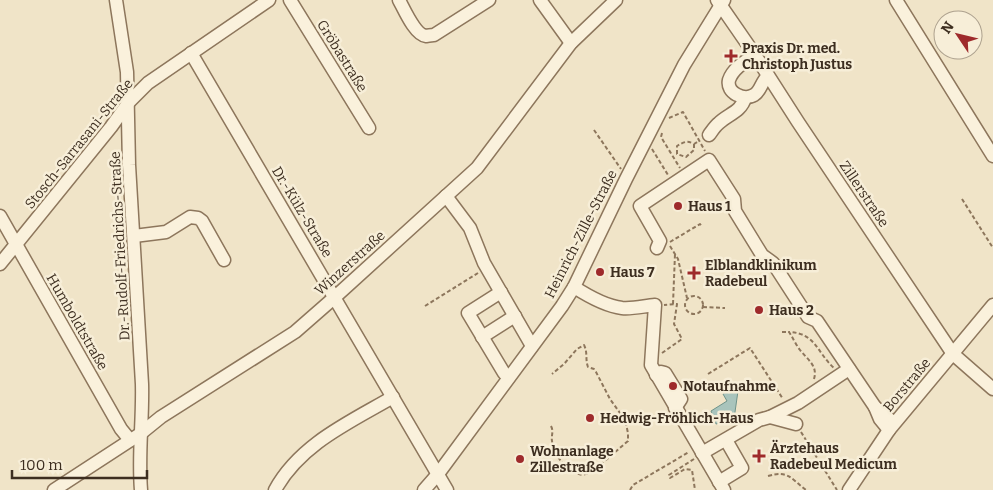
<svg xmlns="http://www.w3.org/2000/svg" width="993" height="490" viewBox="0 0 993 490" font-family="Bitter,serif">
<rect width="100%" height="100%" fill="#f0e4c8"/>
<polygon fill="#a9c4bc" stroke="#6f938a" points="735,386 738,391 734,419 716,424 711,411 727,401 723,394"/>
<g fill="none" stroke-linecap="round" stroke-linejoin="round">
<defs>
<g id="minor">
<path d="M116,0L127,72L129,165L142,384C143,420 138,454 141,490"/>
<polyline points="290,0 369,128"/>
<path d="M399,0C404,9 415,35 426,36C426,36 433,35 434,35L489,0"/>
<polyline points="540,0 571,43"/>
<polyline points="717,0 755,55 798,122 953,354 993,389"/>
<polyline points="896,0 993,156"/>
<polyline points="191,53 447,490"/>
<path d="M755,55C746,61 733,68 729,80C726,93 744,101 754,95C761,91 761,82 768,76"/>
<path d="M709,135C712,131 715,126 719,123C728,114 741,112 745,98"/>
<polyline points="446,196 470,228 484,263 532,346"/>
<polyline points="0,216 121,429 130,440"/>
<polyline points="134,236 166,232 190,217 198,218 202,221 224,260"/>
<polyline points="657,248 660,241 640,206 709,160 734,199 735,211 762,255 773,263 808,317 817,321 875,407"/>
<polyline points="0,264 111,127 129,102 148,83 269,0"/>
<path d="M574,287C588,296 605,306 622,308C633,309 644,306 655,305L651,365L724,490"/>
<polyline points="501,292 468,313 504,373 509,377"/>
<polyline points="482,337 515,316"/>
<polyline points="656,375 661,372 665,373 681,399 675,408"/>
<polyline points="770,417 796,424"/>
<polyline points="889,430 880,419 875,407 894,423"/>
<polyline points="702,453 759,420 770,417 798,403 849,369"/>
<polyline points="719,482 742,468 726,440"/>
<polyline points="54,490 140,434 161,417 295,332 335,297 477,168 571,43 616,0"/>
<path d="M275,490C300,444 350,422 393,397"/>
<polyline points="424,490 438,474 562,306 574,287 626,179 684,65 724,0"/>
<polyline points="849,490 889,430 993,305"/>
</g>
</defs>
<use href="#minor" stroke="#8d765c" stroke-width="15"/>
<g stroke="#8d765c" stroke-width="2" stroke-dasharray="4 2.5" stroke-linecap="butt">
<polyline points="669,118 683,112 705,151"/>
<polyline points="594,130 621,169"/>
<polyline points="662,133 661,137 680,168"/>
<path d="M694,144V150L686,157L677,154V146C684,142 687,140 694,144L699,141"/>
<polyline points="652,149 668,175"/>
<polyline points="962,199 993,248"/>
<polyline points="670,242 700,224 702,227"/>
<polyline points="670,246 678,259 687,298"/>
<circle cx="694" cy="305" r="9"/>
<polyline points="673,304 675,254"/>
<polyline points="425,306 478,273"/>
<polyline points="703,307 725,308"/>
<polyline points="782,332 789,332"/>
<polyline points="662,353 682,339 674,324 677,304 664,305"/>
<polyline points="708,374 750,348 783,399"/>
<path d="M814,379C818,366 808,360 800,350C796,345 793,338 789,332C816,333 817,353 834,368"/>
<path d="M551,426C554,432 551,435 552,441C554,457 568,472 583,475L592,472L628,441V433L625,420L610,399L596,372L594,369L588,367C585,359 588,353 584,345L577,349L564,364L552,374"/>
<polyline points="801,432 837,490"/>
<polyline points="694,459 669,475 670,478 685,469 692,470 695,490"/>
<path d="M768,476C789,470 791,479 806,490"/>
<polyline points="630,490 633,485 689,452"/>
</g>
<use href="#minor" stroke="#faf1dc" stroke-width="12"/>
</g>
<g fill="#9e2a2b" stroke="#f7eed8" stroke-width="2">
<path d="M728.5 48.5h5v5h5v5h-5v5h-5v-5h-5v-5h5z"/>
<circle cx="678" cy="206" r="5"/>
<circle cx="600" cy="272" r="5"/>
<path d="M691.5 265.5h5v5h5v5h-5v5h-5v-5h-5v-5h5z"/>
<circle cx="759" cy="310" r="5"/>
<circle cx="673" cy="386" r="5"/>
<circle cx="590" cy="418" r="5"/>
<path d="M756.5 448.5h5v5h5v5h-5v5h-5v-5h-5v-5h5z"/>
<circle cx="520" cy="459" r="5"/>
</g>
<g text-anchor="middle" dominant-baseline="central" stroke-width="5" stroke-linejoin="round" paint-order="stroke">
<g font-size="14" font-weight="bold" fill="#3d2e20" stroke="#f7eed8" text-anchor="start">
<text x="742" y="48">Praxis Dr. med.<tspan x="742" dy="16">Christoph Justus</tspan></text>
<text x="688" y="206">Haus 1</text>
<text x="705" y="265">Elblandklinikum<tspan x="705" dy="16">Radebeul</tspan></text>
<text x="610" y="272">Haus 7</text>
<text x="769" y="310">Haus 2</text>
<text x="683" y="386">Notaufnahme</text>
<text x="600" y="418">Hedwig-Fröhlich-Haus</text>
<text x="770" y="448">Ärztehaus<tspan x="770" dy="16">Radebeul Medicum</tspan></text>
<text x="530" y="451">Wohnanlage<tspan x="530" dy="16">Zillestraße</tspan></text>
</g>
<g font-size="14" fill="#3d2e20" stroke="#f7eed8">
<text transform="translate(342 56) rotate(58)">Gröbastraße</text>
<text transform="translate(79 144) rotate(-51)">Stosch-Sarrasani-Straße</text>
<text transform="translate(864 194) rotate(56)">Zillerstraße</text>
<text transform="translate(302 212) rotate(59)">Dr.-Külz-Straße</text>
<text transform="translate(581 234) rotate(-63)">Heinrich-Zille-Straße</text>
<text transform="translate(120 246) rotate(-93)">Dr.-Rudolf-Friedrichs-Straße</text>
<text transform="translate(350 263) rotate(-42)">Winzerstraße</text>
<text transform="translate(77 322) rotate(60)">Humboldtstraße</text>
<text transform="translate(907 385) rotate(-50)">Borstraße</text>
</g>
</g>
<g transform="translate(958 35) rotate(305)"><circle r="24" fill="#f7eed8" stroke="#ada18e"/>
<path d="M0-4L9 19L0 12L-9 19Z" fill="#9e2a2b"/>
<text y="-8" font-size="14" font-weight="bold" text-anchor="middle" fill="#3d2e20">N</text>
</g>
<path d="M12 470v8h135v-8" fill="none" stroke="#3d2e20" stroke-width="2.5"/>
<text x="20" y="470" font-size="15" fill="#3d2e20" stroke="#f7eed8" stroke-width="4" paint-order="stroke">100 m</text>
</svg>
